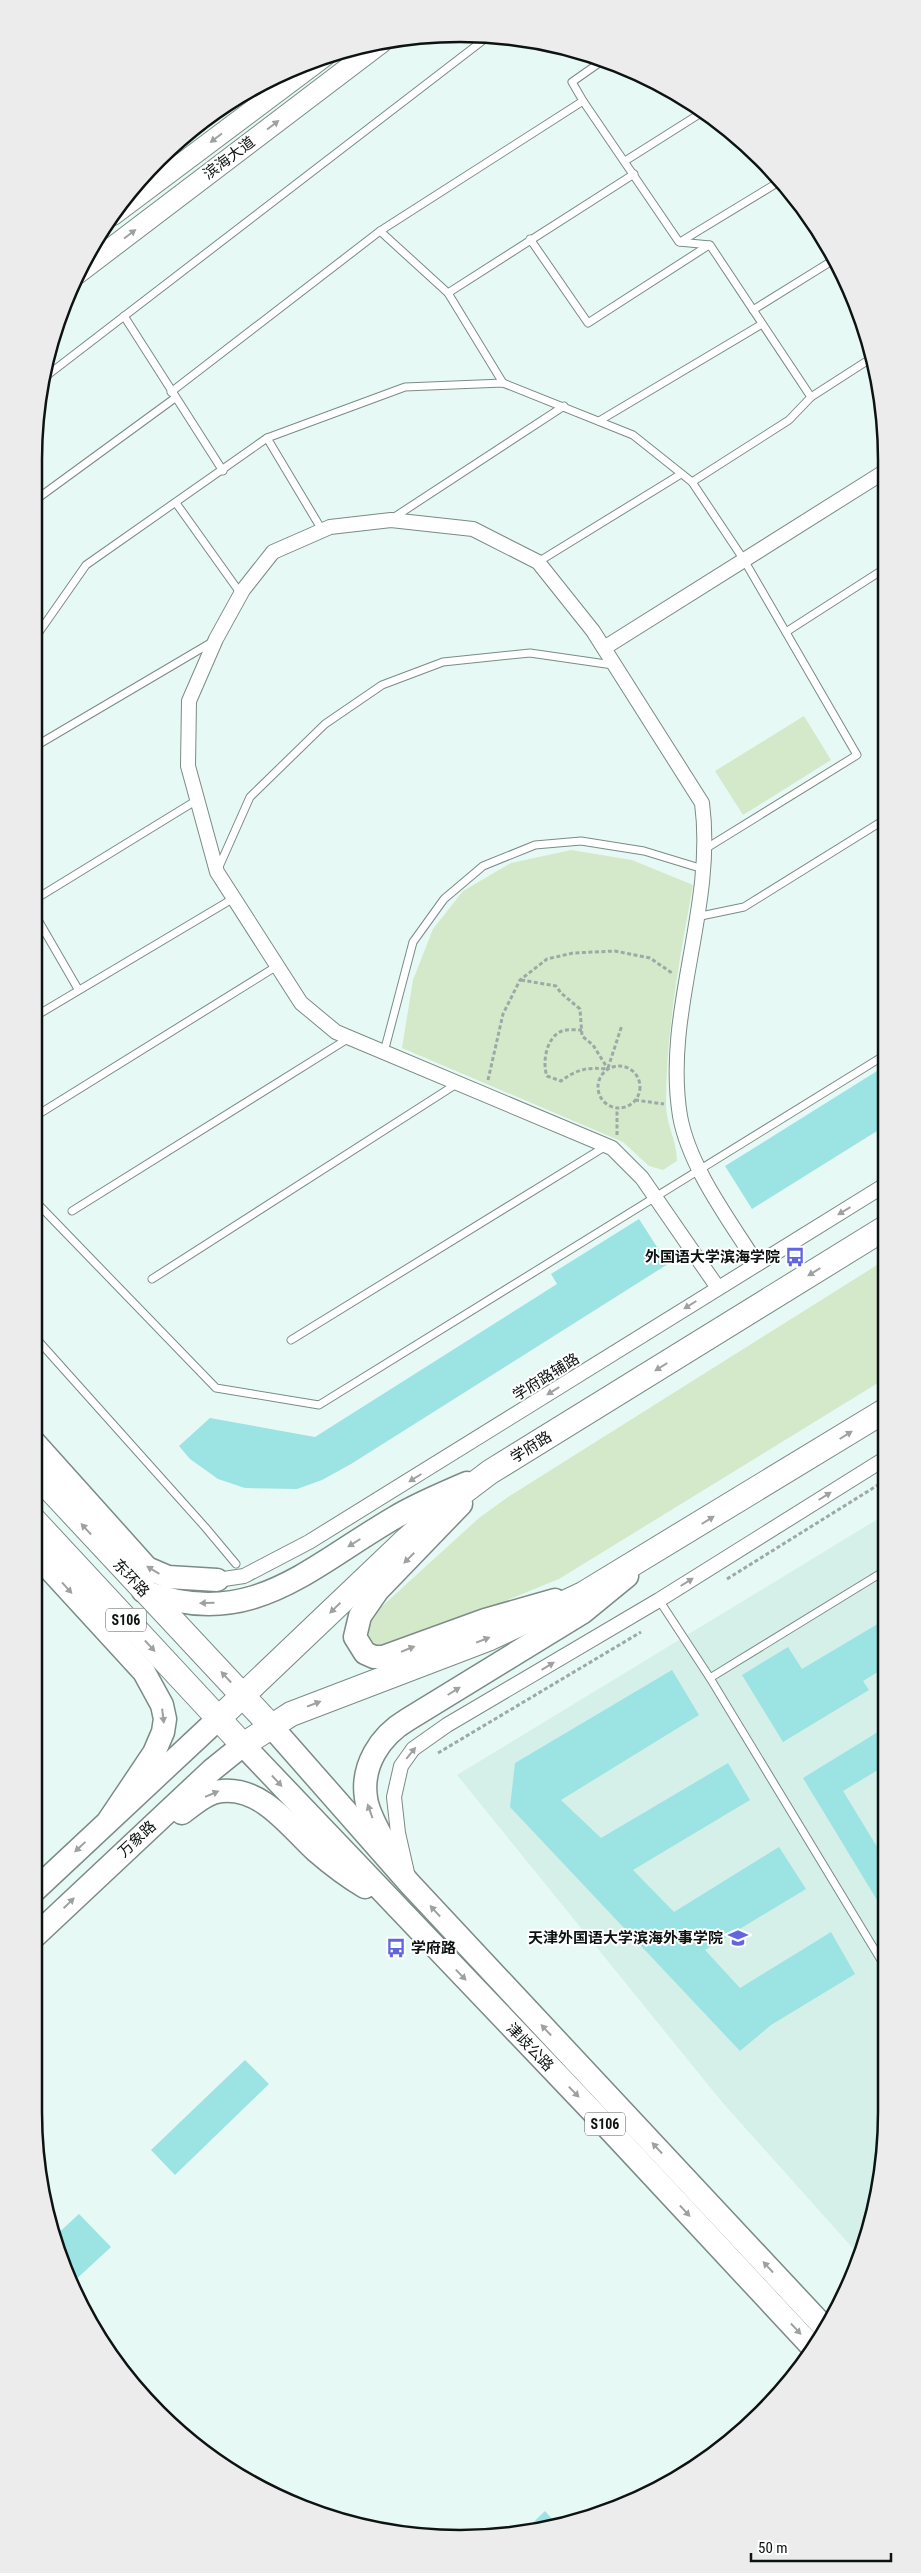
<svg xmlns="http://www.w3.org/2000/svg" width="921" height="2573" viewBox="0 0 921 2573" font-family="'Roboto Condensed','Noto Sans SC',sans-serif">
<rect width="100%" height="100%" fill="#e7f9f4"/>
<polygon fill="#d5f0e8" points="886,1514 887,2112 873,2223 858,2254 722,2102 457,1775"/>
<g fill="#d4e9ca">
<polygon points="804,716 831,760 743,815 715,771"/>
<path d="M571,850L632,860L693,885C680,957 666,1030 666,1105C666,1124 677,1141 677,1161L663,1170L649,1166L623,1142L402,1048L413,980L433,929L463,891L511,863Z"/>
<path d="M885,1260L886,1378L559,1579L389,1648C378,1647 371,1645 365,1635L368,1619L479,1518L508,1497Z"/>
</g>
<g fill="#9ce3e3">
<polygon points="885,1066 885,1126 752,1209 725,1166"/>
<polygon points="639,1219 668,1264 351,1464 322,1480 297,1489 245,1488 218,1479 190,1459 179,1446 210,1418 315,1437 557,1284 551,1274"/>
<polygon points="886,1619 886,1667 863,1681 869,1690 783,1742 742,1675 788,1647 802,1669"/>
<polygon points="672,1670 699,1715 561,1800 601,1838 728,1763 750,1800 633,1870 674,1912 779,1847 806,1889 705,1950 740,1988 831,1932 855,1974 771,2025 740,2051 510,1807 515,1763"/>
<polygon points="886,1727 886,1765 843,1791 882,1855 887,1852 887,1894 877,1900 803,1778"/>
<polygon points="245,2060 269,2084 175,2175 151,2150"/>
<polygon points="79,2214 111,2247 71,2284 66,2276 54,2237"/>
<polygon points="545,2511 559,2527 522,2533"/>
</g>
<g fill="none" stroke-linecap="round" stroke-linejoin="round">
<defs>
<g id="service">
<polyline points="583,101 679,242 710,245 811,397 789,420 692,482"/>
<polyline points="625,161 701,113"/>
<polyline points="380,231 448,293 503,383"/>
<polyline points="530,239 588,323 709,245"/>
<polyline points="680,242 782,180"/>
<polyline points="448,293 634,174"/>
<polyline points="753,310 835,259"/>
<polyline points="124,316 223,471"/>
<polyline points="45,377 490,35"/>
<polyline points="171,392 380,231 583,101 572,82 602,61"/>
<polyline points="811,397 870,359"/>
<polyline points="599,421 762,324"/>
<polyline points="267,438 322,530"/>
<polyline points="34,501 175,398"/>
<polyline points="176,503 241,594"/>
<polyline points="393,518 564,406"/>
<polyline points="538,562 681,474"/>
<polyline points="786,632 884,569"/>
<polyline points="34,648 37,635 86,565 267,438 405,387 503,383 633,435 692,482 744,560 857,755 705,849"/>
<polyline points="34,747 214,641"/>
<polyline points="218,869 250,797 325,724 382,685 443,662 530,653 613,665"/>
<polyline points="34,900 197,800"/>
<polyline points="34,913 78,989"/>
<polyline points="696,917 744,907 884,820"/>
<polyline points="34,1017 234,898"/>
<polyline points="384,1052 413,942 444,899 483,866 535,845 581,841 644,851 703,869"/>
<polyline points="34,1117 277,966"/>
<polyline points="34,1200 216,1388 319,1405 885,1055"/>
<polyline points="72,1211 349,1038"/>
<polyline points="152,1279 458,1083"/>
<polyline points="34,1336 205,1527 236,1564"/>
<polyline points="291,1340 606,1146"/>
<polyline points="659,1600 710,1678 887,1970"/>
<polyline points="710,1678 886,1570"/>
</g>
<g id="minor">
<polyline points="604,648 884,472"/>
<path d="M718,1288L642,1178L612,1148L336,1032L301,1003L217,872L188,766L189,701L216,639L243,590L273,552L330,527L391,520L473,529L538,562L593,631L702,803C716,908 663,1012 680,1116C689,1167 730,1221 757,1264"/>
<polyline points="217,1580 244,1576 309,1542 885,1185"/>
<polyline points="408,1877 398,1833 394,1797 401,1766 413,1749 447,1725 659,1600 886,1458"/>
</g>
<g id="secondary">
<polyline points="113,215 325,56"/>
<polyline points="77,274 381,43"/>
</g>
<g id="primary">
<polyline points="34,1442 147,1568 168,1577 217,1580"/>
<polyline points="461,1504 378,1590 360,1616 355,1637 365,1653 374,1657 383,1657 485,1620 555,1600"/>
<polyline points="34,1552 144,1672 162,1705 165,1719 163,1732 154,1753 109,1820"/>
<path d="M143,1591C250,1632 308,1568 394,1518C417,1504 442,1494 467,1483"/>
<polyline points="271,1726 410,1884 825,2328"/>
<path d="M182,1813C193,1805 207,1792 222,1791C262,1787 290,1827 316,1851C331,1864 348,1877 365,1887"/>
<path d="M386,1845C379,1831 368,1814 366,1798C361,1766 380,1736 407,1720L583,1612L627,1576"/>
<polyline points="34,1891 218,1719"/>
<polyline points="34,1937 212,1770 243,1745 612,2132 815,2350"/>
</g>
<g id="trunk">
<polyline points="34,1472 271,1726"/>
<polyline points="34,1520 243,1745 291,1714 490,1638 583,1594 886,1410"/>
<polyline points="218,1719 405,1541 441,1509 490,1472 885,1228"/>
</g>
</defs>
<use href="#service" stroke="#7b8b86" stroke-width="9"/>
<use href="#minor" stroke="#7b8b86" stroke-width="16"/>
<use href="#secondary" stroke="#7b8b86" stroke-width="22"/>
<use href="#primary" stroke="#7b8b86" stroke-width="25"/>
<use href="#trunk" stroke="#7b8b86" stroke-width="26"/>
<g stroke="#9caaa6" stroke-width="3" stroke-dasharray="4 2.5" stroke-linecap="butt">
<polyline points="521,980 556,986 561,993 580,1009 582,1036 593,1045 608,1069"/>
<path d="M582,1030C576,1030 567,1029 562,1031C546,1037 542,1063 547,1076L561,1081C577,1069 588,1067 607,1069"/>
<circle cx="619" cy="1087" r="21"/>
<polyline points="608,1068 622,1025"/>
<polyline points="488,1080 503,1014 520,980 547,959 573,953 615,951 650,958 672,973"/>
<polyline points="635,1100 664,1104"/>
<polyline points="617,1135 617,1108"/>
<polyline points="727,1579 886,1480"/>
<polyline points="438,1753 641,1632"/>
</g>
<use href="#service" stroke="#fff" stroke-width="7"/>
<use href="#minor" stroke="#fff" stroke-width="14"/>
<use href="#secondary" stroke="#fff" stroke-width="20"/>
<use href="#primary" stroke="#fff" stroke-width="22"/>
<use href="#trunk" stroke="#fff" stroke-width="24"/>
</g>
<defs><path id="oneway-solid" d="M-6-.8H1V-3.2L6.5 0L1 3.2V.8H-6Z" transform="scale(1.25)"/></defs>
<g fill="#9ea1a0">
<use href="#oneway-solid" transform="translate(273 125) rotate(-37)"/>
<use href="#oneway-solid" transform="translate(216 138) rotate(143)"/>
<use href="#oneway-solid" transform="translate(130 234) rotate(-37)"/>
<use href="#oneway-solid" transform="translate(844 1211) rotate(149)"/>
<use href="#oneway-solid" transform="translate(814 1272) rotate(148)"/>
<use href="#oneway-solid" transform="translate(690 1305) rotate(148)"/>
<use href="#oneway-solid" transform="translate(661 1367) rotate(148)"/>
<use href="#oneway-solid" transform="translate(553 1391) rotate(148)"/>
<use href="#oneway-solid" transform="translate(846 1435) rotate(-32)"/>
<use href="#oneway-solid" transform="translate(415 1478) rotate(148)"/>
<use href="#oneway-solid" transform="translate(825 1496) rotate(-32)"/>
<use href="#oneway-solid" transform="translate(708 1520) rotate(-32)"/>
<use href="#oneway-solid" transform="translate(86 1529) rotate(-133)"/>
<use href="#oneway-solid" transform="translate(354 1543) rotate(148)"/>
<use href="#oneway-solid" transform="translate(409 1558) rotate(135)"/>
<use href="#oneway-solid" transform="translate(153 1570) rotate(-149)"/>
<use href="#oneway-solid" transform="translate(687 1582) rotate(-32)"/>
<use href="#oneway-solid" transform="translate(67 1588) rotate(48)"/>
<use href="#oneway-solid" transform="translate(207 1603) rotate(178)"/>
<use href="#oneway-solid" transform="translate(335 1608) rotate(136)"/>
<use href="#oneway-solid" transform="translate(483 1640) rotate(-21)"/>
<use href="#oneway-solid" transform="translate(150 1646) rotate(47)"/>
<use href="#oneway-solid" transform="translate(408 1649) rotate(-22)"/>
<use href="#oneway-solid" transform="translate(548 1666) rotate(-31)"/>
<use href="#oneway-solid" transform="translate(226 1677) rotate(-133)"/>
<use href="#oneway-solid" transform="translate(454 1691) rotate(-32)"/>
<use href="#oneway-solid" transform="translate(314 1704) rotate(-21)"/>
<use href="#oneway-solid" transform="translate(163 1716) rotate(83)"/>
<use href="#oneway-solid" transform="translate(411 1753) rotate(-51)"/>
<use href="#oneway-solid" transform="translate(277 1781) rotate(47)"/>
<use href="#oneway-solid" transform="translate(212 1794) rotate(-23)"/>
<use href="#oneway-solid" transform="translate(370 1811) rotate(-110)"/>
<use href="#oneway-solid" transform="translate(80 1847) rotate(137)"/>
<use href="#oneway-solid" transform="translate(69 1903) rotate(-44)"/>
<use href="#oneway-solid" transform="translate(435 1911) rotate(-133)"/>
<use href="#oneway-solid" transform="translate(461 1975) rotate(46)"/>
<use href="#oneway-solid" transform="translate(546 2030) rotate(-133)"/>
<use href="#oneway-solid" transform="translate(574 2092) rotate(46)"/>
<use href="#oneway-solid" transform="translate(657 2148) rotate(-133)"/>
<use href="#oneway-solid" transform="translate(685 2211) rotate(47)"/>
<use href="#oneway-solid" transform="translate(768 2267) rotate(-133)"/>
<use href="#oneway-solid" transform="translate(796 2329) rotate(47)"/>
</g>
<defs>
<symbol id="bus-bare" viewBox="-9 -9 18 18"><path d="M-5-6H5V4H4V6H2V4H-2V6H-4V4H-5ZM-3.5-4V0h7V-4ZM-3.5 1.2v1.5H-2V1.2ZM2 1.2v1.5H3.5V1.2Z" fill="#6166df" stroke="#fff" stroke-width="2.5" paint-order="stroke"/></symbol>
<symbol id="school-bare" viewBox="-9 -9 18 18"><path d="M0-5L7-2L0 1L-7-2ZM-4 1L0 2.5L4 1V4Q0 6-4 4Z" fill="#6166df" stroke="#fff" stroke-width="2.5" paint-order="stroke"/></symbol>
</defs>
<g fill-rule="evenodd">
<use href="#bus-bare" x="781" y="1243" width="28" height="28"/>
<use href="#school-bare" x="724" y="1924" width="28" height="28"/>
<use href="#bus-bare" x="382" y="1934" width="28" height="28"/>
</g>
<g text-anchor="middle" dominant-baseline="central" stroke-width="4" stroke-linejoin="round" paint-order="stroke">
<g fill="#fff" stroke="#565a59" stroke-width="1">
<rect x="106" y="1608.5" width="40" height="23" rx="4"/>
<rect x="585" y="2112.5" width="40" height="23" rx="4"/>
</g>
<g font-size="14" font-weight="bold" fill="#0d1312">
<text x="126" y="1620">S106</text>
<text x="605" y="2124">S106</text>
</g>
<g font-size="15" fill="#0d1312" stroke="#fff">
<text transform="translate(229 158) rotate(-37)">滨海大道</text>
<text transform="translate(546 1377) rotate(-32)">学府路辅路</text>
<text transform="translate(531 1447) rotate(-32)">学府路</text>
<text transform="translate(131 1578) rotate(47)">东环路</text>
<text transform="translate(137 1839) rotate(-43)">万象路</text>
<text transform="translate(530 2047) rotate(46)">津歧公路</text>
</g>
<g font-size="15" font-weight="bold" fill="#0d1312" stroke="#fff" text-anchor="end">
<text x="780" y="1257">外国语大学滨海学院</text>
<text x="723" y="1938">天津外国语大学滨海外事学院</text>
<text x="411" y="1948" text-anchor="start">学府路</text>
</g>
</g>
<path d="M0 0H921V2573H0ZM460 42H460A418 418 0 0 1 878 460V2112A418 418 0 0 1 460 2530H460A418 418 0 0 1 42 2112V460A418 418 0 0 1 460 42Z" fill="#ececec" fill-rule="evenodd"/>
<path fill="none" stroke="#0d1312" stroke-width="2.5" d="M460 42H460A418 418 0 0 1 878 460V2112A418 418 0 0 1 460 2530H460A418 418 0 0 1 42 2112V460A418 418 0 0 1 460 42Z"/>
<path d="M751 2553v8h140v-8" fill="none" stroke="#0d1312" stroke-width="2.5"/>
<text x="758" y="2553" font-size="15" fill="#0d1312" stroke="#ffffff" stroke-width="4" paint-order="stroke">50 m</text>
</svg>
